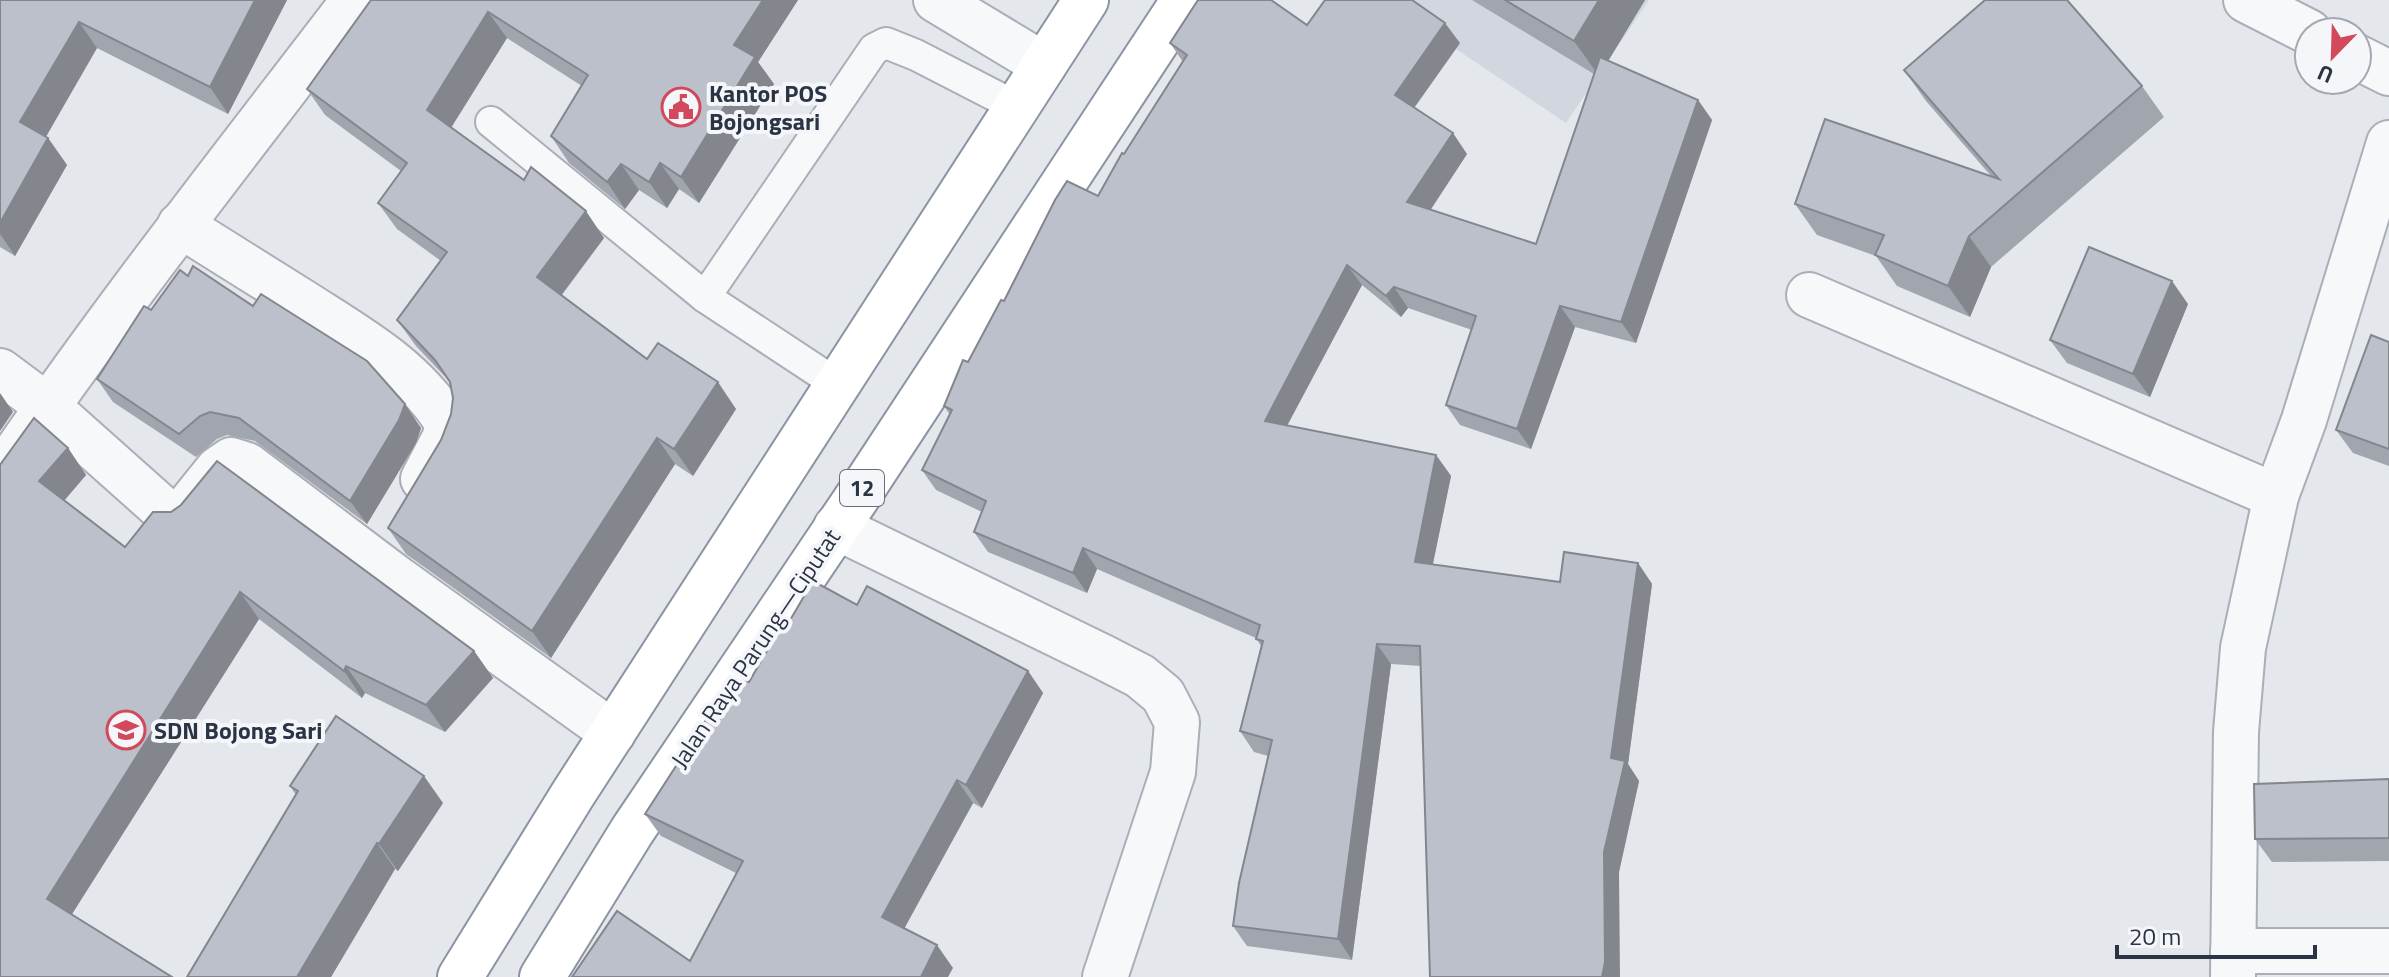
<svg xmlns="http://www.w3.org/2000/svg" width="2389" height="977" viewBox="0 0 2389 977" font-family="'Titillium Web',sans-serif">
<rect width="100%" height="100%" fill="#e4e7ec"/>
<polygon fill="#d2d6de" points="1383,0 1649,0 1566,123"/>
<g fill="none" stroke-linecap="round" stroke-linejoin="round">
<defs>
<g id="service">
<polyline points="491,122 705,297 837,384"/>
<polyline points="705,297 874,49 886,43 916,55 1017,107"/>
</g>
<g id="minor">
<polyline points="936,0 1044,65"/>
<polyline points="2246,0 2309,32"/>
<polyline points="2357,57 2389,73"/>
<path d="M180,225C222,251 264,278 306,304C359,338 413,368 447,422L445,437L423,479"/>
<polyline points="1809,295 2276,496"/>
<polyline points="0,371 47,406 167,513 181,515 218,469 231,460 247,465 398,579 613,733"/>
<path d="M0,475C111,312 234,157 354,0"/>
<polyline points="836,527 1103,657 1140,676 1163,695 1177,722 1173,772 1105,977"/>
<polyline points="2233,951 2389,951"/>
<polyline points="2233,977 2236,732 2243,648 2276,496 2304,420 2389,143"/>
</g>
<g id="trunk">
<polyline points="460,977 573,794 1086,0"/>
<polyline points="542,977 632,831 858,496 1184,0"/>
</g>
</defs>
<use href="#service" stroke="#a9aeb7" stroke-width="34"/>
<use href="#minor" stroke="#a9aeb7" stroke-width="48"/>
<use href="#trunk" stroke="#8b94a3" stroke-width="48"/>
<use href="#service" stroke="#f7f8fa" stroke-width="30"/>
<use href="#minor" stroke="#f7f8fa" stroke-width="44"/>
<use href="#trunk" stroke="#fff" stroke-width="44"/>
</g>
<g fill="#a1a5ae">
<polygon points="0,0 287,0 228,114 97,48 45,137 48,138 67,165 15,256 0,247"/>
<polygon points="371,0 798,0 758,62 774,84 699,203 679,189 667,208 639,190 625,209 569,163 551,136 582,86 507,38 451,127 604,238 562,295 647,359 736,409 693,476 675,464 551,658 406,554 388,528 441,440 451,414 453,398 450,382 416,346 397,320 441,261 397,229 378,203 401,171 325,115 307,89"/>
<polygon points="1472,0 1645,0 1608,61 1698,100 1712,120 1636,343 1575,327 1531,449 1460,425 1446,405 1472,330 1408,308 1401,317 1362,285 1287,425 1436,455 1451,476 1433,564 1560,582 1638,563 1652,584 1628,764 1639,781 1619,872 1421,666 1391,664 1352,960 1247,946 1233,926 1268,756 1254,752 1240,731 1261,646 1256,638 1097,569 1087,593 988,552 974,532 982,512 936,490 922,470 950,415 944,406 1004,301 1098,196 1183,62 1170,43 1307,25 1460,43 1414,108 1467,154 1430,210 1536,244 1594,74"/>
<polygon points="1904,70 2142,86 2164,117 1991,267 1970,317 1897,286 1876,256 1817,235 1795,204 1991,176 1926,101"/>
<polygon points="2188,304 2150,397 2067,363 2050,340"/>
<polygon points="151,310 421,428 416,443 367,524 255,441 227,435 217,439 196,457 113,402 97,379"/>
<polygon points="2389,342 2389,466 2353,453 2336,430"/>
<polygon points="68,448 86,475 64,500 125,547 474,651 493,678 445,732 365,693 362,698 259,619 72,914 0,977"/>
<polygon points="857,605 1028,671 1043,693 982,808 973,803 904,928 953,968 690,961 736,873 661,836 645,814 749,682 786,627"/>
<polygon points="2389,779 2389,861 2272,862 2255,839"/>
<polygon points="290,786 443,803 398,871 395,869 331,977 187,977 296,795"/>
</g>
<g fill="#83868d">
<polygon points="255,0 287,0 228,114 210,87"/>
<polygon points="763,0 798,0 758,62 774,84 699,203 681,177 734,45"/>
<polygon points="1599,0 1645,0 1599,76 1574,41"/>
<polygon points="488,12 507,38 446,136 427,110"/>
<polygon points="79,22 97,48 39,149 20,122"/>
<polygon points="1445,23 1460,43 1409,115 1395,95"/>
<polygon points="1698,100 1712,120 1636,343 1621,322"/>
<polygon points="1453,133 1467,154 1422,223 1407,202"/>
<polygon points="48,138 67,165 15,256 0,234 0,223"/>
<polygon points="660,163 679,189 667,208 649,182"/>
<polygon points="621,164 639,190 625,209 607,182"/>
<polygon points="586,211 604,238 555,303 537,277"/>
<polygon points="1969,236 1991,267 1970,317 1948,286"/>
<polygon points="1347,265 1362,285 1279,441 1265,421"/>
<polygon points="2172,281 2188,304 2150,397 2133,374"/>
<polygon points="1394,287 1408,308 1401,317 1386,296"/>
<polygon points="1560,306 1575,327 1531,449 1517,429"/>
<polygon points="718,382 736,409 693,476 674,449"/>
<polygon points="0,393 13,412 0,431"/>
<polygon points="405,404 421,428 416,443 367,524 350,501"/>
<polygon points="657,438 675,464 551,658 532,631"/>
<polygon points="68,448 86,475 58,508 39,481"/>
<polygon points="1436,455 1451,476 1429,582 1415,562"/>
<polygon points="1083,548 1097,569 1087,593 1073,573"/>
<polygon points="1638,563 1652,584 1628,764 1639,781 1619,872 1620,977 1602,977 1604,852 1611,758"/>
<polygon points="240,592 259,619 65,925 47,899"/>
<polygon points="1377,644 1391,664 1352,960 1338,939"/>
<polygon points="474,651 493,678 445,732 426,705"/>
<polygon points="346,666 365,693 362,698 344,671"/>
<polygon points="1028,671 1043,693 982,808 966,785"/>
<polygon points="424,776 443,803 398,871 379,844"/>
<polygon points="957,780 973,803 898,940 882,917"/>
<polygon points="377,843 395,869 331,977 297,977"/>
<polygon points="937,945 953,968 948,977 921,977"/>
</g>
<g fill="#bbc0ca" stroke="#83868d" stroke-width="2">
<polygon points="0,0 255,0 210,87 79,22 20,122 48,138 0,223"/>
<polygon points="371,0 763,0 734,45 755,57 681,177 660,163 649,182 621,164 607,182 551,136 588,75 488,12 427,110 524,180 531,167 586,211 537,277 647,359 658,343 718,382 674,449 657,438 532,631 388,528 441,440 451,414 453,398 450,382 435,360 397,320 447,252 378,203 407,163 307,89"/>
<polygon points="1198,0 1271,0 1307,25 1325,0 1412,0 1445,23 1395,95 1453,133 1407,202 1536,244 1600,57 1698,100 1621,322 1560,306 1517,429 1446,405 1476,316 1394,287 1386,296 1347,265 1265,421 1436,455 1415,562 1560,582 1564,552 1638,563 1611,758 1625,761 1604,852 1605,962 1602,977 1430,977 1420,646 1377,644 1338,939 1233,926 1239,883 1272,740 1240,731 1263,641 1256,639 1260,625 1083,548 1073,573 974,532 986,501 922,470 952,410 944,406 963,360 968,362 1001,300 1004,301 1055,200 1067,181 1098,196 1122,153 1124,154 1187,55 1170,43"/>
<polygon points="1505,0 1599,0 1574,41"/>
<polygon points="1985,0 2067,0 2142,86 1969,236 1948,286 1875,255 1884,235 1795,204 1825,119 1999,179 1904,70"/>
<polygon points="2089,247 2172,281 2133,374 2050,340"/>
<polygon points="193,266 253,306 261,294 367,361 405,404 399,420 350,501 239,418 210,412 200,416 179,434 97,379 144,306 151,310 180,270 188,276"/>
<polygon points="2371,335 2389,342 2389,449 2336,430"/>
<polygon points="34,418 68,448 39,481 125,547 153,512 171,512 181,505 217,461 474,651 426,705 346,666 344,671 240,592 47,899 172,977 0,977 0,465"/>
<polygon points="813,581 857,605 867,586 1028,671 966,785 957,780 882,917 937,945 921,977 572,977 617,911 690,961 743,861 645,814 707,718 717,723 744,679 749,682 782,625 786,627"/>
<polygon points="336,716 424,776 379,844 377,843 297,977 187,977 298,791 290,786"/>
<polygon points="2389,779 2389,838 2255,839 2254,784"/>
</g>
<defs>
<symbol id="civic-ring" viewBox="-11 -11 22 22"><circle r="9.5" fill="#f4f6f9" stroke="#d1495b" stroke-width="1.5"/><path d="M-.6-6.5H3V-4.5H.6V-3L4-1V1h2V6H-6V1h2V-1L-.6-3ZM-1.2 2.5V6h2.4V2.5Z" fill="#d1495b"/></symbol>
<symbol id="school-ring" viewBox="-11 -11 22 22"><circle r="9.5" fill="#f4f6f9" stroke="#d1495b" stroke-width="1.5"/><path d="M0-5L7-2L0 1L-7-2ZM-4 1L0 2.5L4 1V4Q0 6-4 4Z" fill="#d1495b"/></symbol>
</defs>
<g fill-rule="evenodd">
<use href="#civic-ring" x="659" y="85" width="44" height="44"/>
<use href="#school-ring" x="104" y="708" width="44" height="44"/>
</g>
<g text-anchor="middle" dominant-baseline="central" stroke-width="8" stroke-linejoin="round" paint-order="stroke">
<rect fill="#f4f6f9" stroke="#676e7b" stroke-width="2" x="840" y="470" width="44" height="36" rx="6"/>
<g font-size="22" font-weight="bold" fill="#2b3445">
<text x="862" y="488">12</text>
</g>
<g font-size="24" font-weight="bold" fill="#2b3445" stroke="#f4f6f9" text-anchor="start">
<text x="709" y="93">Kantor POS<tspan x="709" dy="28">Bojongsari</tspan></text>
<text x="154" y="730">SDN Bojong Sari</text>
</g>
<g font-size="24" fill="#2b3445" stroke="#f4f6f9">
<text transform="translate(755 648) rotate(-56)">Jalan Raya Parung—Ciputat</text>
</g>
</g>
<g transform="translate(2333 56) rotate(203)"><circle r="38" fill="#f4f6f9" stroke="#a4a8b1" stroke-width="2"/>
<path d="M0-6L14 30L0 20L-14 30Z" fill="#d1495b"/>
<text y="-12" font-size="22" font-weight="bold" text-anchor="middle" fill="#2b3445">U</text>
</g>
<path d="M2117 945v12h198v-12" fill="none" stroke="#2b3445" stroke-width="4"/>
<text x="2129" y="945" font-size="24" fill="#2b3445" stroke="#f4f6f9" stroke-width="6" paint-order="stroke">20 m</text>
</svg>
